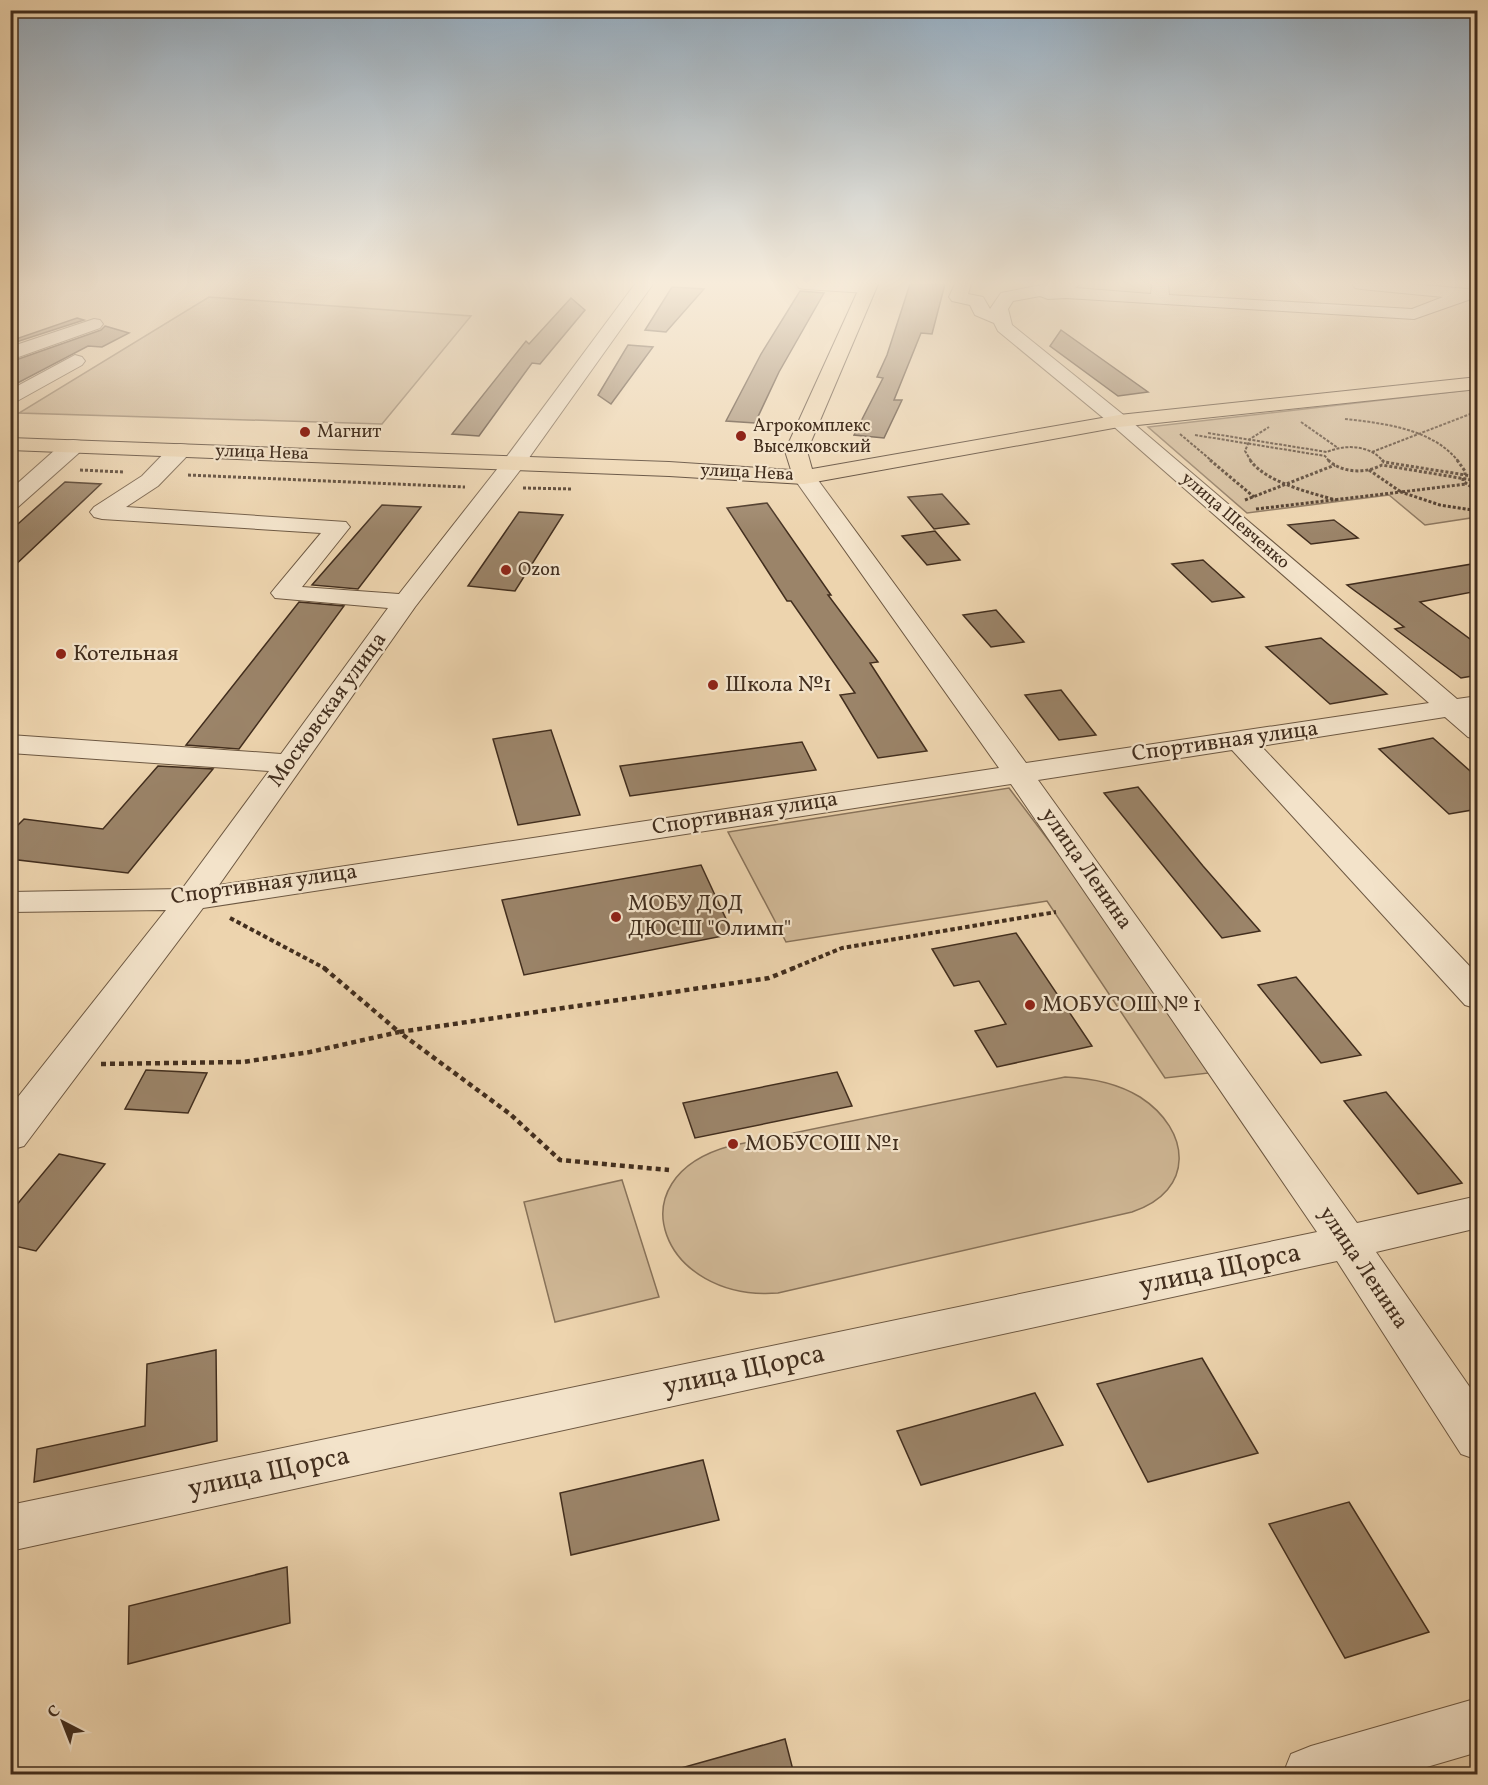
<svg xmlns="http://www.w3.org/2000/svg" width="1488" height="1785" viewBox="0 0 1488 1785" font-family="Vollkorn,serif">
<rect width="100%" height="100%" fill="#edd4ae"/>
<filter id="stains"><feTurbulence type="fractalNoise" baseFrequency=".00333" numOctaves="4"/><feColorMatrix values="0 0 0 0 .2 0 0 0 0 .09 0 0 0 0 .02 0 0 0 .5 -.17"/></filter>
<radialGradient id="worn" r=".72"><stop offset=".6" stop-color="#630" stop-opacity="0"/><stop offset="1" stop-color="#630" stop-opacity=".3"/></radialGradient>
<g fill="#d0b896" stroke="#89735a" stroke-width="1.5">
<polygon points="209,297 471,316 382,424 19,413"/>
<polygon points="1477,389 1477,517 1425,525 1389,495 1247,513 1148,427"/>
<polygon points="1009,788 1089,894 1209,1073 1165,1078 1047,901 786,942 728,832"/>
<path d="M1065,1077C1091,1078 1117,1083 1140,1097C1191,1130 1196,1191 1132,1212L778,1293C662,1302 613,1178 730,1146Z"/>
<polygon points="622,1180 659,1297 555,1322 524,1202"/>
</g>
<g fill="#9b8469" stroke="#422e1e" stroke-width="1.5">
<polygon points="910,284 945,284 932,334 921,333 894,400 902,400 884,438 854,435 883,378 877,377 887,355"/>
<polygon points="672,287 704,289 666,332 645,330"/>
<polygon points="800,291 824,293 779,372 755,423 726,421 761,354"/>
<polygon points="571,298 585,310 540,364 532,363 479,436 452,434 526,341 529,344"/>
<polygon points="77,318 84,320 10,344 10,341"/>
<polygon points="105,326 129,333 102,347 88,346 10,387 10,362 101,330"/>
<polygon points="1061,330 1148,392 1118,396 1050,346"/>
<polygon points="628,345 653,347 611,404 598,395"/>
<polygon points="65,482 101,484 10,570 10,531"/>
<polygon points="942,494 969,524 934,529 908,497"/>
<polygon points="767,503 831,595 828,595 878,662 870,663 927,751 878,758 840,695 855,693 791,601 787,601 727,508"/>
<polygon points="382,505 421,507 358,589 312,585"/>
<polygon points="519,512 563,515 515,591 468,586"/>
<polygon points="1334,520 1358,538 1311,544 1288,525"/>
<polygon points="935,531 960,560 927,565 902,536"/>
<polygon points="1203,560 1244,597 1212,602 1172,564"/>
<polygon points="1478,563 1478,591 1420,602 1478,645 1478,675 1461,678 1395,629 1404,627 1347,585"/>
<polygon points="299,602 344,606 239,749 186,745"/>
<polygon points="996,610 1024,642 991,647 963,615"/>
<polygon points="1321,638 1387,694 1330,704 1266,647"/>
<polygon points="1061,690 1096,735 1059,740 1025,695"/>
<polygon points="551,730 580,815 518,825 493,739"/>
<polygon points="1433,738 1478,778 1478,809 1449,814 1379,749"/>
<polygon points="802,742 816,770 630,796 620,766"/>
<polygon points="158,766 213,769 128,873 10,859 10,833 24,819 103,829"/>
<polygon points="1138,787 1203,866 1260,931 1222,938 1104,793"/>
<polygon points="701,865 733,934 524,975 502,900"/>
<polygon points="1016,933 1092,1046 997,1067 975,1031 1006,1024 979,981 954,986 932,949"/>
<polygon points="1296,977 1361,1055 1321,1063 1258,985"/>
<polygon points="146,1070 207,1073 188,1113 125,1109"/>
<polygon points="837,1072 852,1106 695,1138 683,1103"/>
<polygon points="1386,1092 1462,1183 1418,1194 1344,1101"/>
<polygon points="59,1154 105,1164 36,1251 10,1245 10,1213"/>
<polygon points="216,1350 217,1441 34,1482 37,1449 145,1426 147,1364"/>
<polygon points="1202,1358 1258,1453 1148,1482 1097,1384"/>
<polygon points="1035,1393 1063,1445 921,1485 897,1431"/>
<polygon points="703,1460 719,1520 571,1555 560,1493"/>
<polygon points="1349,1502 1429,1632 1345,1658 1269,1524"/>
<polygon points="287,1567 290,1623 128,1664 129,1606"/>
<polygon points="785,1739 794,1774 682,1774 681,1768"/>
</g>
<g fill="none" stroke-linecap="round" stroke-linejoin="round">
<defs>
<g id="minor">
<polygon points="635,284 653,284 521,469 415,607 219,885 999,768 793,477 796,472 804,470 812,472 1026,763 1429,703 1112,425 998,331 994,323 975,315 970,305 952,301 949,297 955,284 971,284 968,294 983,297 990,309 1001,293 1047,284 1080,284 1075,288 1151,294 1152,284 1168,284 1169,295 1412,309 1443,297 1361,289 1355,288 1352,284 1412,284 1478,290 1478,300 1471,299 1414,319 1066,298 1048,299 1040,296 1013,301 1008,309 1012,325 1126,417 1457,699 1478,696 1478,713 1474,713 1478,716 1478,740 1468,737 1445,717 1261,746 1478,975 1478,1009 1465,1005 1232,750 1038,780 1357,1223 1478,1196 1478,1228 1376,1252 1478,1399 1478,1460 1461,1454 1337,1261 10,1551 10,1505 1317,1232 1011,784 203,908 24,1146 10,1150 10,1107 166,910 10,912 10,892 182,889 269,771 10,753 10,735 281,754 388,608 275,598 271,593 275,588 321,533 102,519 94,517 90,512 94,507 142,476 172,445 180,444 188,445 191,450 188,455 158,486 126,507 346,522 350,527 302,587 399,594 505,459"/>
<polygon points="796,284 871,284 876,288 873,292 867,293 805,289 799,288"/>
<polygon points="94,319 100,320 103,324 100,328 10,360 10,347"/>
<polygon points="75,355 82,357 85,361 82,365 10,405 10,390"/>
<polygon points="73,440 81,441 84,446 81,451 18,507 10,509 10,490 65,441"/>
<polygon points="1478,1698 1478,1752 1403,1774 1283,1774 1291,1754 1311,1746"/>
</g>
<polygon id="major" points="861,284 878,284 807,451 812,469 1119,415 1478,377 1478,389 1119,427 804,484 669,476 10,450 10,438 669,462 791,470 785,451"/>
</defs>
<use href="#minor" stroke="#6d5842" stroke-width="2"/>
<use href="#major" stroke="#422e1e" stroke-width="2"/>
<g stroke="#422e1e" stroke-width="2" stroke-dasharray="3 1.5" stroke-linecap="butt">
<path d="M1345,419C1383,423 1433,429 1458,461"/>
<polyline points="1301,422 1338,448"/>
<path d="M1208,433L1327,452C1345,444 1370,445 1383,461"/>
<polyline points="1180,434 1212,461"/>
<polyline points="1195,435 1325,456 1329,461"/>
<polyline points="1372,452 1478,411"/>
<polyline points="1251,461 1245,451 1250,439 1269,427"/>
</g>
<g stroke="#422e1e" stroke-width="3" stroke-dasharray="3 2" stroke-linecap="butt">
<polyline points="1210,460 1254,497"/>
<path d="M1250,460C1265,482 1311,493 1336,500"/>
<path d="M1328,460C1342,473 1365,474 1382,465L1478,481"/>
<polyline points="1382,460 1384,462 1478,477"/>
<polyline points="1457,460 1465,471 1465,475"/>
<polyline points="80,470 123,472"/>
<polyline points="1369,470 1401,492 1466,484"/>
<polyline points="188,475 465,487"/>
<polyline points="1463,478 1463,481 1478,492"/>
<polyline points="523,488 573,489"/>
<polyline points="1245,500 1335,465"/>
<polyline points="1256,509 1401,492 1440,505 1478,511"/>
</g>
<g stroke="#422e1e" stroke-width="4" stroke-dasharray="4.5 3" stroke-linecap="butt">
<polyline points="230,918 326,969"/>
<polyline points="791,969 842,948 1056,912"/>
</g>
<g stroke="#422e1e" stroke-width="4.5" stroke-dasharray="5 4" stroke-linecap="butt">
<polyline points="324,968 399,1032 769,978 794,968"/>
<polyline points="101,1064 243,1062 310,1052 399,1032 510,1114 560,1160 669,1170"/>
</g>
<use href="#minor" fill="#f3e3ca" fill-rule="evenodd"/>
<use href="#major" fill="#edd4ae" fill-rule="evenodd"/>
</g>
<linearGradient id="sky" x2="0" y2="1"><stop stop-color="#93aabd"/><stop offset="0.53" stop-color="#f7ecdb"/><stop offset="1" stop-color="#f7ecdb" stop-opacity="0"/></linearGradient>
<rect width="1488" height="534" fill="url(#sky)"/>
<g fill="#8f2418" stroke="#f3e3ca" stroke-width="2">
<circle cx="305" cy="432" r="6"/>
<circle cx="741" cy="436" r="6"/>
<circle cx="506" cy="570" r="6"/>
<circle cx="61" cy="654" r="6"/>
<circle cx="713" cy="685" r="6"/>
<circle cx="616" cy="917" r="6"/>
<circle cx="1030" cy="1005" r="6"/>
<circle cx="733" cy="1144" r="6"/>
</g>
<g text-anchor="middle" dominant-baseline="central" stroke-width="4.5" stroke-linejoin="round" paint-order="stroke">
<g font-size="18" fill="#422e1e" stroke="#f3e3ca" text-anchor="start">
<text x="753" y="426">Агрокомплекс<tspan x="753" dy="21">Выселковский</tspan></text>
<text x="317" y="432">Магнит</text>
<text x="518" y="570">Ozon</text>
</g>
<g font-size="18" fill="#422e1e" stroke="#f3e3ca">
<text transform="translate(262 453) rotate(2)">улица Нева</text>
<text transform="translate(747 473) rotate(3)">улица Нева</text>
<text transform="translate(1235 521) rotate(41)">улица Шевченко</text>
</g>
<g font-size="22" fill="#422e1e" stroke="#f3e3ca" text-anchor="start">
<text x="73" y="654">Котельная</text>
<text x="725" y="685">Школа №1</text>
<text x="628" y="904">МОБУ ДОД<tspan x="628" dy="25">ДЮСШ "Олимп"</tspan></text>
<text x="1042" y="1005">МОБУСОШ № 1</text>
<text x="745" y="1144">МОБУСОШ №1</text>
</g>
<g font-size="22" fill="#422e1e" stroke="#f3e3ca">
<text transform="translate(328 710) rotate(-54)">Московская улица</text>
<text transform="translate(1225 742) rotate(-8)">Спортивная улица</text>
<text transform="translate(745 814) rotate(-9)">Спортивная улица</text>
<text transform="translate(1086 869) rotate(55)">улица Ленина</text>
<text transform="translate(264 885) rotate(-8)">Спортивная улица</text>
<text transform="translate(1363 1268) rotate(56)">улица Ленина</text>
</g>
<g font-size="27" fill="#422e1e" stroke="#f3e3ca">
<text transform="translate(1220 1270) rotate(-12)">улица Щорса</text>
<text transform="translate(744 1371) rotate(-12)">улица Щорса</text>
<text transform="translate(269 1473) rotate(-12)">улица Щорса</text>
</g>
</g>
<rect width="1488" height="1785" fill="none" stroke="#edd4ae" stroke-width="36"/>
<rect x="12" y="12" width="1464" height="1761" fill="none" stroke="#422e1e" stroke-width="3"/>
<rect x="18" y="18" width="1452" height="1749" fill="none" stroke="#422e1e" stroke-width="1.5"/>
<g transform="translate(63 1722) rotate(318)" stroke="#f3e3ca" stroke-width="4.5" paint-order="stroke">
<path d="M0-4.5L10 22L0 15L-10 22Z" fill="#422e1e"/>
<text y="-9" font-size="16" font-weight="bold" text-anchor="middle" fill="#422e1e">С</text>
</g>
<rect width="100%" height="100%" filter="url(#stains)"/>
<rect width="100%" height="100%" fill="url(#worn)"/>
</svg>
